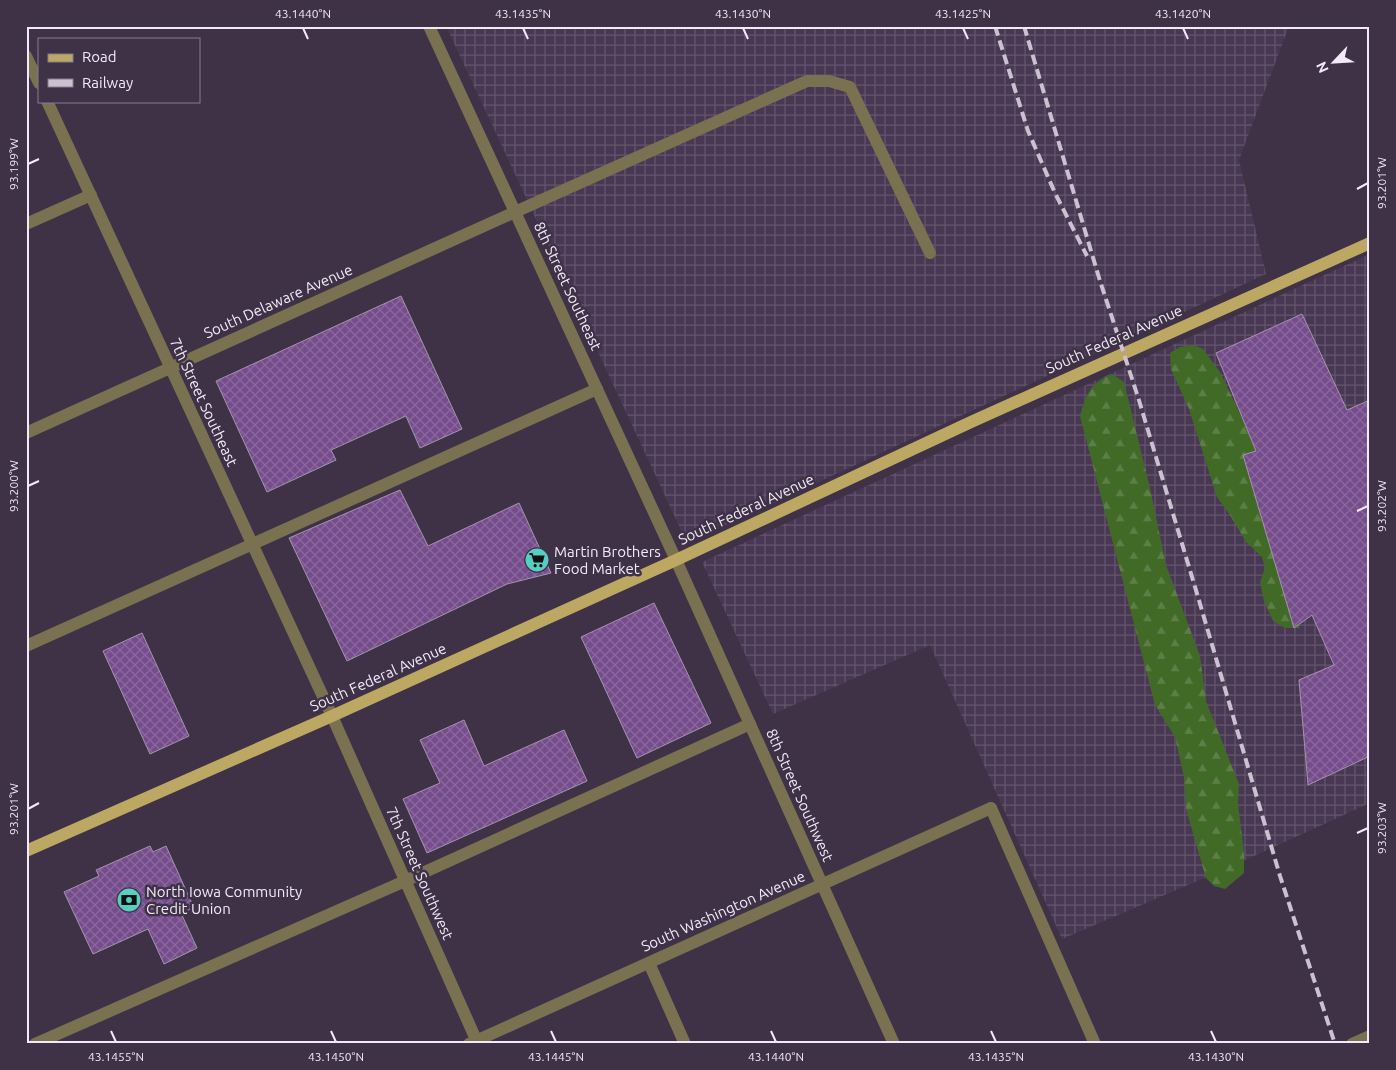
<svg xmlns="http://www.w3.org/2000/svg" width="1396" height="1070" viewBox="0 0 1396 1070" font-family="Ubuntu,sans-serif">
<defs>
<pattern id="industrial-grid" width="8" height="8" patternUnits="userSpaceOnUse" patternTransform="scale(1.25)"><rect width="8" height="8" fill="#493853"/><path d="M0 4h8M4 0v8" fill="none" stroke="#64556c"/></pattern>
<pattern id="forest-firs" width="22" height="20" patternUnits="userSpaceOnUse" patternTransform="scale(1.25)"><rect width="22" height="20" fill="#416a27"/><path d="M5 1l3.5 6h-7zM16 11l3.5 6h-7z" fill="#5d7f47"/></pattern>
<pattern id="building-cross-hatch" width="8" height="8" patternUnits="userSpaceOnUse" patternTransform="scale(1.25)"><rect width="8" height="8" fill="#764d8c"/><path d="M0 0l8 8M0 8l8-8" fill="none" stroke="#8a679d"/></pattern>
</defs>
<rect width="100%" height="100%" fill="#3f3247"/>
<g fill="url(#industrial-grid)">
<polygon points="446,26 1289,26 1239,160 1266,274 687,543"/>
<polygon points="1370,254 1370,803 1230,867 1062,939 930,645 773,714 702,562"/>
</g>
<g fill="url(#forest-firs)">
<polygon points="1194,345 1203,349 1220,372 1244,422 1259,460 1301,619 1299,628 1285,628 1273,621 1264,601 1260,582 1265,568 1262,557 1246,542 1230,515 1217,497 1189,409 1171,369 1170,353 1180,347"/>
<path d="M1112,374L1124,382L1150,488L1166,565L1200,656L1206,701L1239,784L1238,803L1244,854V873L1225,889L1214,886L1206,878L1186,809L1184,777L1175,737L1155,705L1080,416C1087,393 1089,384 1112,374Z"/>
</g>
<g fill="url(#building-cross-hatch)" stroke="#a394ac">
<polygon points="401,296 462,429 420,448 406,416 331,450 336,460 267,492 216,381"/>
<polygon points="1302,314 1347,410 1370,400 1370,756 1308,785 1299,680 1334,665 1312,615 1294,628 1243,455 1256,451 1216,353"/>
<polygon points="400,490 428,546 519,503 551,573 507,584 347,661 289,538"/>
<polygon points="654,603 711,723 637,758 581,637"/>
<polygon points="142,633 189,736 150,754 103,651"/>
<polygon points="464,720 484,766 564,730 587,781 427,853 403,799 440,783 420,740"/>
<polygon points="150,846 153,852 166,846 194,908 181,913 197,948 164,964 148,929 93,954 64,892 99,876 96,870"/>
</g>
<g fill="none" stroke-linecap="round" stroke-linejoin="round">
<g stroke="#7a7150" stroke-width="12">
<polyline points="515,212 807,81 829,81 850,87 930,253"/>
<polyline points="26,224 91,195"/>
<polyline points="26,646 597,389"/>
<polyline points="991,808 1095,1044"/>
<polyline points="649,963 685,1044"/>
<polyline points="35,1044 405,881 750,724"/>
</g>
<g stroke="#7a7150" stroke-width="12">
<polyline points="26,56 39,83"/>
<polyline points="47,101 332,716 478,1044"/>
<polyline points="26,433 515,212"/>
<polyline points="676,560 894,1044"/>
<polyline points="469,1044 991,808"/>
<polyline points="1352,1044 1370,1036"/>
</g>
<polyline stroke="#7a7150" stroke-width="12" points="429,26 676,560"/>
<polyline stroke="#bca863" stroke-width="12" points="26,851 332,716 676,560 971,422 1370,243"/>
<g stroke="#cac1d1" stroke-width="4" stroke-dasharray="10 5" stroke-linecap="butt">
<polyline points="995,26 1028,131 1055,193 1087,256"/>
<polyline points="1024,26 1100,281 1138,397 1198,597 1280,876 1335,1044"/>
</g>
</g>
<path fill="none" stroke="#f2eaf8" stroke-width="2" d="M303,28L308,39M523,28L528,39M743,28L748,39M963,28L968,39M1183,28L1188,39M28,164L39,159M1357,189L1368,183M28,486L39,481M1357,511L1368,506M28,809L39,803M1357,833L1368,828M111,1031L116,1042M331,1031L336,1042M551,1031L556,1042M771,1031L776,1042M991,1031L996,1042M1211,1031L1216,1042"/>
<defs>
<symbol id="supermarket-disc" viewBox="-11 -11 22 22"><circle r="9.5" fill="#57cec1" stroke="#3f3247"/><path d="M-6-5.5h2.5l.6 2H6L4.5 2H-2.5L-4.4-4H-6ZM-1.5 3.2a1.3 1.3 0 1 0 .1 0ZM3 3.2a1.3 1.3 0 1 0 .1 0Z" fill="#111"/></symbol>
<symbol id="bank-disc" viewBox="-11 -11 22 22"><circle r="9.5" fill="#57cec1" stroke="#3f3247"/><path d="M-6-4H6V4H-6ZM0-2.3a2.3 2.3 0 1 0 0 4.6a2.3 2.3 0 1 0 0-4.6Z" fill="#111"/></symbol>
</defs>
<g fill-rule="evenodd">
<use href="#supermarket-disc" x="523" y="546" width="28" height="28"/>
<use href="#bank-disc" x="115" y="886" width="28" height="28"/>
</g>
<g text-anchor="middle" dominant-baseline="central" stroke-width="5" stroke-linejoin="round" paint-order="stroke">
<g font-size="15" fill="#f2eaf8" stroke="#3f3247">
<text transform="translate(568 286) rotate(65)">8th Street Southeast</text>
<text transform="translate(278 301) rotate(-24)">South Delaware Avenue</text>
<text transform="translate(1114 339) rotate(-24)">South Federal Avenue</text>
<text transform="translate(204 402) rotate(65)">7th Street Southeast</text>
<text transform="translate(746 509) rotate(-25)">South Federal Avenue</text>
<text transform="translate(378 677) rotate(-24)">South Federal Avenue</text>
<text transform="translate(800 795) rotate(66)">8th Street Southwest</text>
<text transform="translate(420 873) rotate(66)">7th Street Southwest</text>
<text transform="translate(723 911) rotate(-24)">South Washington Avenue</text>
</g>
<g font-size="15" fill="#f2eaf8" stroke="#3f3247" text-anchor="start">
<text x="554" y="551">Martin Brothers<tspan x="554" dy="17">Food Market</tspan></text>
<text x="146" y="891">North Iowa Community<tspan x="146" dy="17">Credit Union</tspan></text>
</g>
</g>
<rect width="1396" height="1070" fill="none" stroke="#3f3247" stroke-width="55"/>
<rect x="38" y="38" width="162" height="65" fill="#3f3247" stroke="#877c8e"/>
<rect x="48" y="54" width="25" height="8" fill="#bca863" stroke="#877c8e"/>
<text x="82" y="62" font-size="15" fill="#f2eaf8">Road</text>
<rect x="48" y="79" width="25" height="8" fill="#cac1d1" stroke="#877c8e"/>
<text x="82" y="88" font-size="15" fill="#f2eaf8">Railway</text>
<g transform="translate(1334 62) rotate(245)" stroke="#3f3247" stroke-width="4" paint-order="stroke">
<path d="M0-4L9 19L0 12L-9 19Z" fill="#f2eaf8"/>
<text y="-8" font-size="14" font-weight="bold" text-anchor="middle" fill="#f2eaf8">N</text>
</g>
<rect x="28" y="28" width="1340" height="1014" fill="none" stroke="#f2eaf8" stroke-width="2"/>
<g font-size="12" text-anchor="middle" fill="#f2eaf8">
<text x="303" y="18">43.1440°N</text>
<text x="523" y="18">43.1435°N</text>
<text x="743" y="18">43.1430°N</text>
<text x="963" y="18">43.1425°N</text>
<text x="1183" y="18">43.1420°N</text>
<text transform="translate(14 164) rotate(-90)" y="4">93.199°W</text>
<text transform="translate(1382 183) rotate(-90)" y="4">93.201°W</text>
<text transform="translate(14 486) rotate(-90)" y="4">93.200°W</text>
<text transform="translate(1382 506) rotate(-90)" y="4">93.202°W</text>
<text transform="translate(14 809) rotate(-90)" y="4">93.201°W</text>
<text transform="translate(1382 828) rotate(-90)" y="4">93.203°W</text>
<text x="116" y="1061">43.1455°N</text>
<text x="336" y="1061">43.1450°N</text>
<text x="556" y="1061">43.1445°N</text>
<text x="776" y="1061">43.1440°N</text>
<text x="996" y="1061">43.1435°N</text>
<text x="1216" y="1061">43.1430°N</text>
</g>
</svg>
